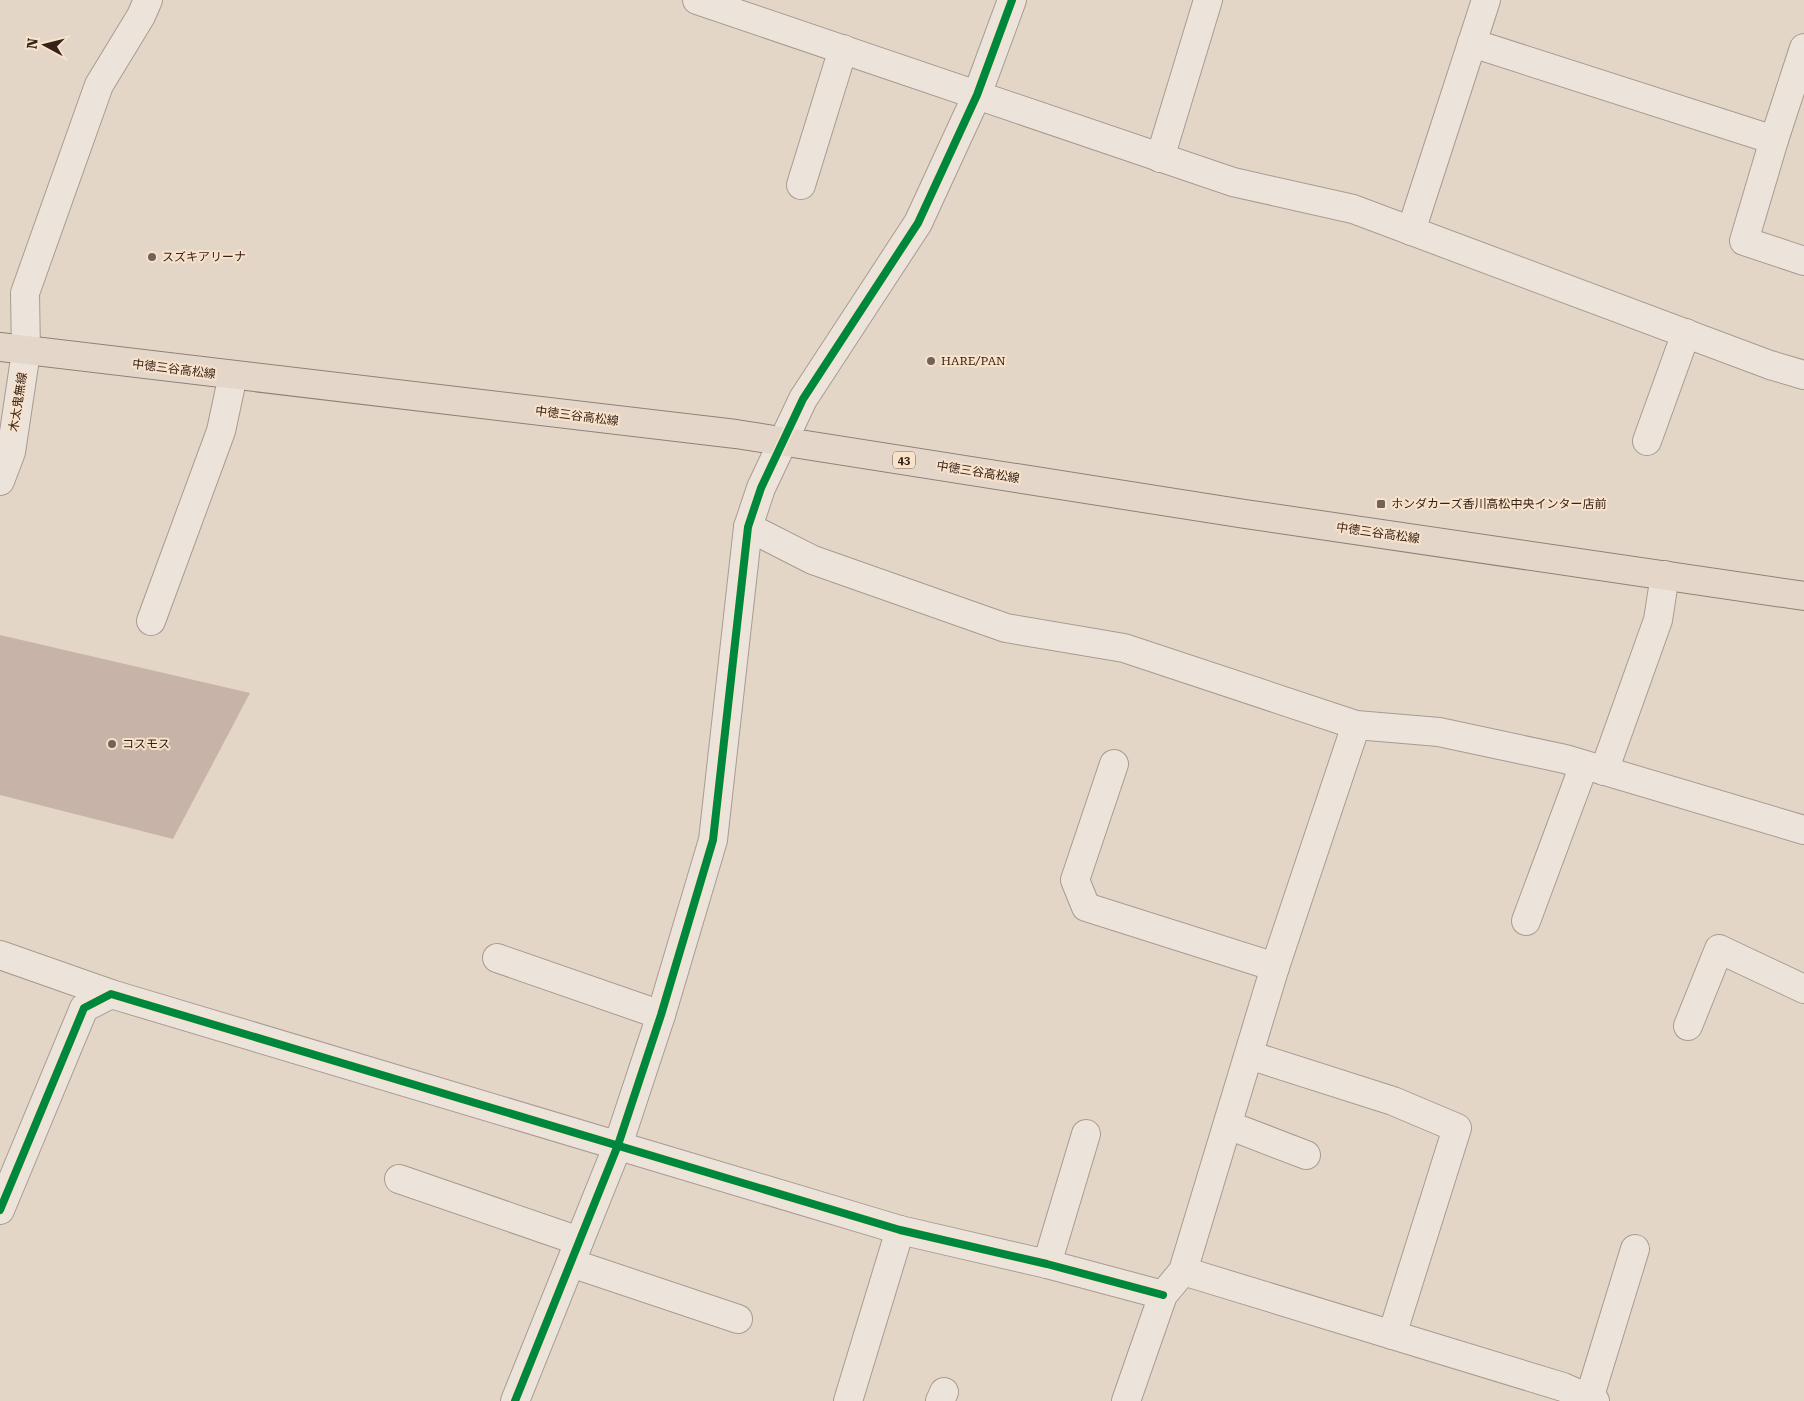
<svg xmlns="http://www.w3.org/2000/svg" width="1804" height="1401" viewBox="0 0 1804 1401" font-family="'Roboto Serif','Noto Sans JP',serif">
<rect width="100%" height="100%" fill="#e4d6c7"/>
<polygon fill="#c8b3a8" points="0,635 250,693 173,839 0,795"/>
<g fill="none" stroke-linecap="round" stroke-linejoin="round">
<defs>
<g id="minor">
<polyline points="697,0 1233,182 1353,209 1770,365 1804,375"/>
<polyline points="1472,43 1774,140 1804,48"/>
<polyline points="1774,140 1744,241 1804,261"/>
<polyline points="1160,158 1208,0"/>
<polyline points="801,185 843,49"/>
<polyline points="1411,231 1486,0"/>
<polyline points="1647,441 1686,333"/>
<polyline points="0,481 11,452 26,352 25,293 99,85 141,16 148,0"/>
<polyline points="748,527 813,560 1006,628 1124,648 1356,725 1439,732 1565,759 1804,830"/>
<polyline points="151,621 221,431 233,375"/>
<polyline points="1114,764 1075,880 1086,907 1275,967"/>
<polyline points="1604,771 1658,620 1665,575"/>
<polyline points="1526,921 1584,765"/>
<polyline points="0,955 111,994"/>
<polyline points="497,958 661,1015"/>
<polyline points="1688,1026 1719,949 1804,989"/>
<polyline points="1249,1055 1393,1101 1457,1128 1392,1335"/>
<polyline points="1228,1125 1306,1155"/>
<polyline points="399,1179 579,1241"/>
<polyline points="0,1210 84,1008 111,994 900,1230 1047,1264 1163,1295"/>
<polyline points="571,1263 738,1319"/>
<polyline points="1047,1264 1086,1134"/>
<polyline points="1183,1271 1563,1387 1595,1401"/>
<polyline points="1589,1399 1635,1249"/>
<polyline points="515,1401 618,1145 661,1015 713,840 748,527 761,488 803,399 918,223 977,95 1012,0"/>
<polyline points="848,1401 900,1230"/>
<polyline points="940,1401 944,1392"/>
<polyline points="1126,1401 1163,1295 1183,1271 1275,967 1356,725"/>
</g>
<polyline id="major" points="0,347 736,434 1245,514 1804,596"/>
</defs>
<use href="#minor" stroke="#a89b91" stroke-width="30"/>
<use href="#major" stroke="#8e8178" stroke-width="30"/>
<use href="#minor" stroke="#ece3da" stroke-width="28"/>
<use href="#major" stroke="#e4d7ca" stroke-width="28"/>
<defs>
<g id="cycleway">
<polyline points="0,1210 84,1008 111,994 900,1230 1047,1264 1163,1295"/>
<polyline points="515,1401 618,1145 661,1015 713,840 748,527 761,488 803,399 918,223 977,95 1012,0"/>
</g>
</defs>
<use href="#cycleway" stroke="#f8e2ca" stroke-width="11"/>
<use href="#cycleway" stroke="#00873e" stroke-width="8"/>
</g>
<g fill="#746157" stroke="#f8e2ca" stroke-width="2">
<circle cx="152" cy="257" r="5"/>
<circle cx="931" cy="361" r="5"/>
<rect x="1376" y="499" width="10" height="10" rx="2.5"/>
<circle cx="112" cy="744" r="5"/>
</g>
<g text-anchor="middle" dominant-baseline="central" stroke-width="4" stroke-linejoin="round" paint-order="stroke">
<rect fill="#f8e2ca" stroke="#715c4f" stroke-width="1" x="893" y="451.5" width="22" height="17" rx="4"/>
<g font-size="11" font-weight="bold" fill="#37221a">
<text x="904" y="460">43</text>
</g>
<g font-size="12" fill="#37221a" stroke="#f8e2ca" text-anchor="start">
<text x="162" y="257">スズキアリーナ</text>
<text x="941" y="361">HARE/PAN</text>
<text x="1391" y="504">ホンダカーズ香川高松中央インター店前</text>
<text x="122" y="744">コスモス</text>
</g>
<g font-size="12" fill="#37221a" stroke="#f8e2ca">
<text transform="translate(174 369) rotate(7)">中徳三谷高松線</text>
<text transform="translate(18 402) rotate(-81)">木太鬼無線</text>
<text transform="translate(577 416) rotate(7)">中徳三谷高松線</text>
<text transform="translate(978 472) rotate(9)">中徳三谷高松線</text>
<text transform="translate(1378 533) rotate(8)">中徳三谷高松線</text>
</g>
</g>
<g transform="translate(45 45) rotate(277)" stroke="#f8e2ca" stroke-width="4" paint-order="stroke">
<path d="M0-4L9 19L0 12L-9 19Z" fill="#37221a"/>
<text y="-8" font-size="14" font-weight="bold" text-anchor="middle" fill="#37221a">N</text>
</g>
</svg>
